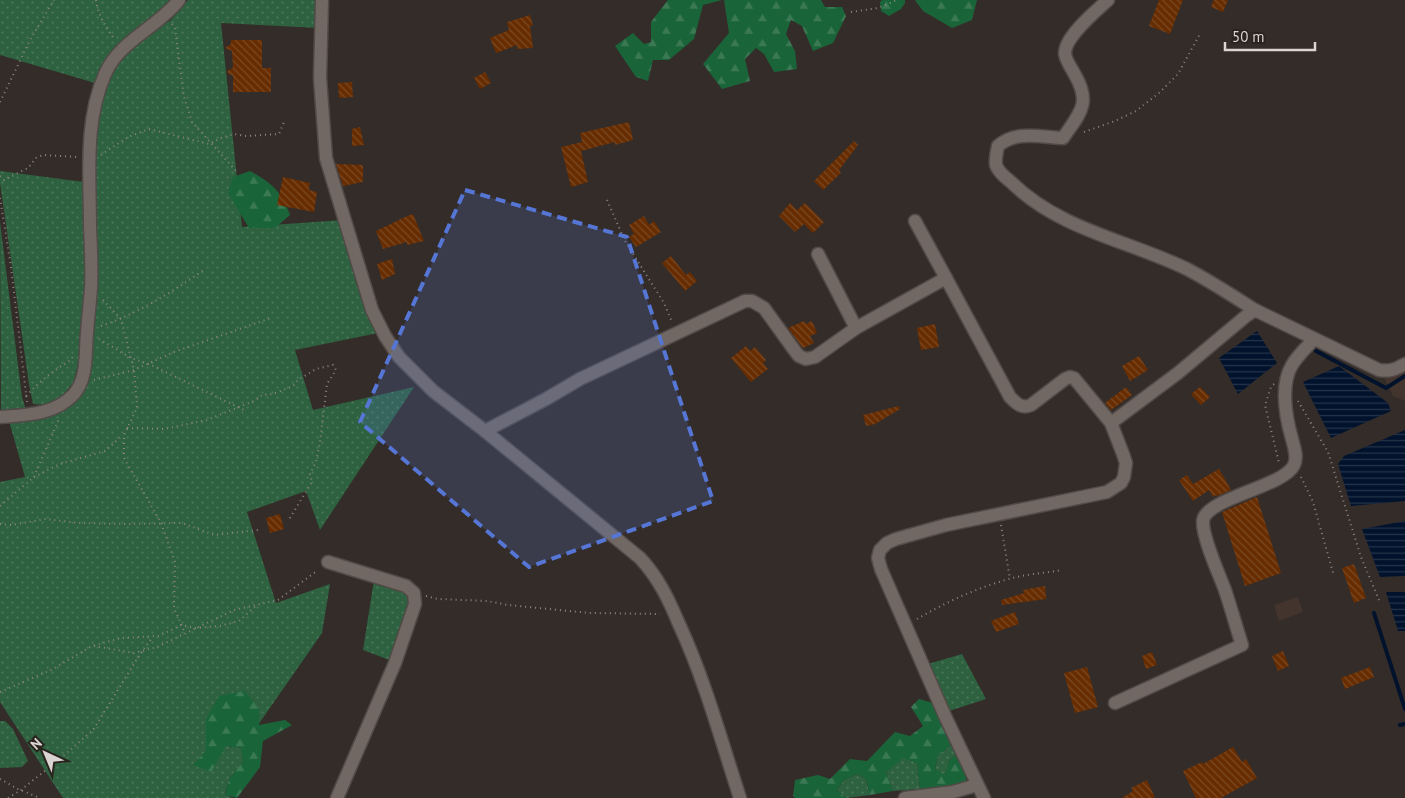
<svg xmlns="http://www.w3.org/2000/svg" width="1405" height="798" viewBox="0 0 1405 798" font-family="'PT Sans',sans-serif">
<defs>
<pattern id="grass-dots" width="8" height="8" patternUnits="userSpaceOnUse" patternTransform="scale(1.25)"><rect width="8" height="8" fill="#2d613f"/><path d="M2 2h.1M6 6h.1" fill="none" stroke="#4b775a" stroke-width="1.8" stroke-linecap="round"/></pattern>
<pattern id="forest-firs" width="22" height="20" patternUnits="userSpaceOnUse" patternTransform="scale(1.25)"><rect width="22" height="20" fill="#1a6439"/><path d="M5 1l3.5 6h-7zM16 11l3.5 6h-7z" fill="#3b7955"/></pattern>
<pattern id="water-rules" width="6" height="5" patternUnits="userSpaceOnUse" patternTransform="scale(1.25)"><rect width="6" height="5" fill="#01122c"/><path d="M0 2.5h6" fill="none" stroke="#25344a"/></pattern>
<pattern id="building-back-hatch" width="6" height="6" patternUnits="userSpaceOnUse" patternTransform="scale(1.25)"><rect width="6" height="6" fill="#672c00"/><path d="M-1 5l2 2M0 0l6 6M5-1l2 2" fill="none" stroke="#7c4a24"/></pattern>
</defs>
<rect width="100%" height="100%" fill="#342c28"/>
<g fill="#43352e">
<polygon points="1405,369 1405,401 1393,396 1383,375"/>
<polygon points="1298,597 1303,612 1279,621 1274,605"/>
</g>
<g fill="url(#grass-dots)">
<polygon points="0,0 173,0 113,50 106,59 95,83 0,55"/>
<polygon points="188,0 320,0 318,28 221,23 242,227 343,220 378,333 295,350 313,410 414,387 320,530 306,491 247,512 276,603 330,584 322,633 258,725 206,719 206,751 226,746 242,748 243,761 229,779 225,794 232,798 63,798 0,702 0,482 25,477 9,421 45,417 86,385 94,158 99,114 113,69 134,43 171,20"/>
<polygon points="0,171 84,182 85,284 79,358 74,382 62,396 46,405 33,404 29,384 0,183"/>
<polygon points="0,222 22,397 26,410 1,413"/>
<polygon points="374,580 411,595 392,661 363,650"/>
<polygon points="962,654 986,699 949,711 928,664"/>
<polygon points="0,721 5,721 13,729 28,761 22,767 0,768"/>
<polygon points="951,745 956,754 949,761 945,776 935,769 938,756"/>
<polygon points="903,757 917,763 920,789 893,791 886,772"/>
<polygon points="857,774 866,779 870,795 846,798 837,790 844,780"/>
</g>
<g fill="url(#forest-firs)">
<polygon points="668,0 722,0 703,5 694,39 669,60 653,60 648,81 636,77 615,46 633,33 644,44 651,42 651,22"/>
<polygon points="724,0 821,0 825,7 842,7 846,16 833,43 813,51 802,26 791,20 786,34 795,51 797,69 774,72 764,54 756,48 745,59 750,81 722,89 703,64 729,33"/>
<polygon points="882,0 905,0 905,3 901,9 889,16 881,11 880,2"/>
<polygon points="915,0 977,0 972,20 952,28 923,11"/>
<path d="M250,171C272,183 281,191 290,215L275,228H249L228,193L233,177Z"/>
<polygon points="245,691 259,709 259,725 285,720 292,725 263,741 260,767 237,798 225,795 229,779 243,761 241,748 226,746 211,772 193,765 206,751 206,719 219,696"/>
<polygon points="919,699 933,703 951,745 938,756 935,769 945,775 949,761 956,754 966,773 966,783 954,787 920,789 917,763 903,758 886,772 893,791 870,795 866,779 857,774 844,780 837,790 846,798 795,798 793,796 795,780 818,775 830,779 850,759 867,761 895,732 910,736 923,726 911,707"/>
</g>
<g fill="url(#water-rules)">
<polygon points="1257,331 1277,363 1238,394 1219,358"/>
<polygon points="1339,366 1388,403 1391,411 1331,438 1303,382"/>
<polygon points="1405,430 1405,501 1351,506 1338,464 1344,456"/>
<polygon points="1405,521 1405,576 1380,577 1362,529"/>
<polygon points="1386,592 1405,592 1405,631 1398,631"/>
</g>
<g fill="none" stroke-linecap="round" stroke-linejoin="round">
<g stroke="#01122c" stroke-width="4">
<polyline points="1316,351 1386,388 1405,376"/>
<polyline points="1374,613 1405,709"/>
<polyline points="1400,725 1405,724"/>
</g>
</g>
<g fill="url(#building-back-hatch)">
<polygon points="1159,0 1183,0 1170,34 1149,26"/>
<polygon points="1214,0 1228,0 1223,12 1211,7"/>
<polygon points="530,15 533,25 530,26 533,48 517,49 517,45 496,53 490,38 509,30 507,22"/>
<polygon points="231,40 262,40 262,68 271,68 271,92 233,92 233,76 226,72 233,68 232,51 225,48 231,44"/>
<polygon points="485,72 491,83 480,89 474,78"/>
<polygon points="352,82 353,97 339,98 338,83"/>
<polygon points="629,122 633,140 615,145 615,142 581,151 588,182 571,187 561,147 582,142 580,133"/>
<polygon points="360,127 364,145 352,146 352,129"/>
<polygon points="854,141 858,145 839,170 841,173 823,190 814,181"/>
<polygon points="336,164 363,165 363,182 343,186"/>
<polygon points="283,177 310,183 309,190 317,192 314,212 277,205"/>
<polygon points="790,203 797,210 805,203 824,222 813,233 804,224 795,232 779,216"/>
<polygon points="413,214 424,241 407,245 407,242 383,249 376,231 405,217"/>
<polygon points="644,216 649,225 654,221 661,232 636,247 629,237 634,234 629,225"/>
<polygon points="671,256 686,275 690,272 697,281 685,291 662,263"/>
<polygon points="392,259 395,274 382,280 377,264"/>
<polygon points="804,321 806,324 812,321 817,333 810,336 814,343 803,348 788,328"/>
<polygon points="935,324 939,347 921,350 917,328"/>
<polygon points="746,346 750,351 755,347 766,360 763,363 768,369 751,382 731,358"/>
<polygon points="1139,356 1148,370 1130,381 1122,366"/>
<polygon points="1126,387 1132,395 1111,410 1105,403"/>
<polygon points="1200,387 1210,397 1201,405 1191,394"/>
<polygon points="899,406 900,409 875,424 866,426 863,415"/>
<polygon points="1219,469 1231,490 1217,496 1216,495 1213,497 1209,490 1193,501 1179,480 1187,475 1193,484"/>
<polygon points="1257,497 1281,573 1245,586 1222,512"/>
<polygon points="280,514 284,529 270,533 266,518"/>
<polygon points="1354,564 1366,598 1354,603 1342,568"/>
<polygon points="1045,586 1046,599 1002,605 1001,600 1024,593 1023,590"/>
<polygon points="1015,612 1019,624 996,632 991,621"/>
<polygon points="1283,651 1289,666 1278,671 1272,656"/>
<polygon points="1152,652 1157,665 1146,669 1142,656"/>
<polygon points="1087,667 1098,707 1075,713 1064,673"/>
<polygon points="1370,667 1374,677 1345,689 1341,678"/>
<polygon points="1233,747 1242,762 1246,759 1257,778 1221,798 1196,798 1183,771 1202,762 1203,764"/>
<polygon points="1147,780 1155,798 1122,798 1133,791 1131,788"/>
</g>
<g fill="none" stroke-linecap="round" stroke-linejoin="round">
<defs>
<g id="minor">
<path d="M322,0L320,78L326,158L372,310L385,336L399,357L433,391L485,431L640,558C658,577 669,600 679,624C705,680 721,740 740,798"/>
<path d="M1108,0C1096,11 1064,37 1065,54C1066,61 1072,69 1075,75C1092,104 1079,114 1063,138C1042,137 1015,130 998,146C997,151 995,159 996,165C998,172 1006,178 1011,182C1060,230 1127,240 1187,269C1210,281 1233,296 1255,310"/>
<polyline points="915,221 946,278"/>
<polyline points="818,254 856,328"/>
<path d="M0,417C26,415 55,415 74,394C88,378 85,353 87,333C88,318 90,303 91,288C92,268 91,247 90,227C90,176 84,121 105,74C120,40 157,28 179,0"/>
<path d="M1111,423L1178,373L1246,316L1255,310L1379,370C1390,372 1396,369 1405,364"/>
<path d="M485,431L546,399L580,379L745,301H752L764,308L795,351L799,356L806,359L815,357L856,328L946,278L1010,397C1017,404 1022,409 1031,405L1065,379L1070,377L1074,378L1111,423L1123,454L1126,463L1124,477L1121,483L1107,492L946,525L896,539L887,543L880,550L878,558L881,569L945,716L984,798"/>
<polyline points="328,562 406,586 414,593 415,604 395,663 337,798"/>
<path d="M1115,703L1242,645C1236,626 1231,608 1225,590C1219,574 1202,537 1203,521C1205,498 1284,487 1294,465C1298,457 1294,447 1292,439C1286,418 1280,385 1292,365C1298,355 1307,347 1314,339"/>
<polyline points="905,798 953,792 977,785"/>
</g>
</defs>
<use href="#minor" stroke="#514a47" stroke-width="15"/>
<g stroke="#8d8683" stroke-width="2" stroke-dasharray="1 4" stroke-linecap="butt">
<path d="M96,0C98,15 106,28 115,40"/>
<polyline points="851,12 878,8 897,0"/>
<polyline points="172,24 175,29 184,97 192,122 237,172"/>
<polyline points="0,102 30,40 54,0"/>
<polyline points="1084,132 1115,121 1136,111 1159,93 1178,74 1201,32"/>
<polyline points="101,155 128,137 149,129 209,144 221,138 234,134 246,136 279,134 284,122"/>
<polyline points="0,176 4,180 28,168 36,158 43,155 78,157"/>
<polyline points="0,198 11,267 27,402"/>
<polyline points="607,200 625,241 664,303 672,322"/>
<polyline points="103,300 121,319 134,370 137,408 124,435 124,458 161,523 175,562 174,608 185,633"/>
<path d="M101,326C139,313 170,293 204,270"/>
<polyline points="99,339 131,358 149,364 246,411"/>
<polyline points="94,380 134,370 174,352 271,318"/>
<polyline points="1274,384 1271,387 1265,405 1279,463"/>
<path d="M26,396C40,381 54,370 71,360L73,356"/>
<polyline points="1298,401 1328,452 1361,557 1379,600"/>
<polyline points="127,428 164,429 207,420 256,400 262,395 273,394 293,386 298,380 316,369 333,365 336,370 327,384 320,442 316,462 310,474 312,482 288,521"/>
<polyline points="34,477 60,464 105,451 123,435"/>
<polyline points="1301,477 1313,502 1334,576"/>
<polyline points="0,506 34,477 59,419"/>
<polyline points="0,524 11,525 46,519 79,523 127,524 182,523 214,535 258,530"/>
<polyline points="1001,525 1010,579"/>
<polyline points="426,596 438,599 487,601 508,605 590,613 660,614"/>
<path d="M917,619C946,602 977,588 1009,579C1026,574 1045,573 1062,570"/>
<polyline points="94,646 134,653 157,647 234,610 278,600 318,570"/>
<polyline points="0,692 51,670 92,646 121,638 159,636 181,625 196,628 220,626 239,621 257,605"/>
<polyline points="0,779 18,789 40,798"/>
<polyline points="8,798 21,790 62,757 93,730 142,651 153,637"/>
</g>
<use href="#minor" stroke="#716863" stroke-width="12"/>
</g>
<path fill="#5676d6" fill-opacity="0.2" stroke="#5676d6" stroke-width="4" stroke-dasharray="10 6" stroke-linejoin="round" d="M465,190L627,237L713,501L529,567L360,422Z"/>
<g transform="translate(45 753) rotate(316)" stroke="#2a231e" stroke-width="4" paint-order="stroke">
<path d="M0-4L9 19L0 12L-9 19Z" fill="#dad4d2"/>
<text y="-8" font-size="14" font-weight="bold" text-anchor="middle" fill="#dad4d2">N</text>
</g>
<path d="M1225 42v8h90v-8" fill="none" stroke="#dad4d2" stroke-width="2.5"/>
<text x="1232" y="42" font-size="15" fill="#dad4d2" stroke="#2a231e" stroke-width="4" paint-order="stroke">50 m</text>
</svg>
